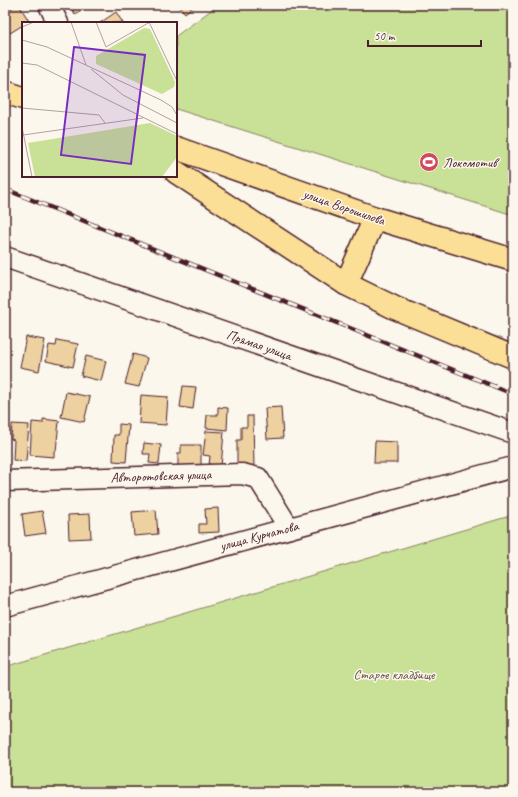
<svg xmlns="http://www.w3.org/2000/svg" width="518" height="797" viewBox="0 0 518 797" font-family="Caveat,sans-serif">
<rect width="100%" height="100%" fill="#fbf7ec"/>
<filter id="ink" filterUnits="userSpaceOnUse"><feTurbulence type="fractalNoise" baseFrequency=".025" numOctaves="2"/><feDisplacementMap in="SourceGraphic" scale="8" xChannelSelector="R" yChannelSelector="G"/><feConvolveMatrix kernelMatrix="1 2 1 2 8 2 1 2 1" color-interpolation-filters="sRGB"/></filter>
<g filter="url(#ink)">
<g fill="#c8e197" stroke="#898061">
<polygon points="218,5 513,5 513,215 176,109 176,36"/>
<polygon points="513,515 513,792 5,792 5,667"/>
</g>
<g fill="#edd1a1" stroke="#4a1f2b">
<polygon points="17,5 19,5 29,21 23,23 23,25 10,33 5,25 5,12"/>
<polygon points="70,5 92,5 75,14"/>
<polygon points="178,5 195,5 185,13"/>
<polygon points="116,12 123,23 100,23"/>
<polygon points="26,337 45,340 39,371 20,367"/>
<polygon points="57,340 78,344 73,367 46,361 49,345 56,346"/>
<polygon points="133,354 147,358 139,387 125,384"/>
<polygon points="86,356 106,361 101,381 81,376"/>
<polygon points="183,386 196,387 193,409 180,407"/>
<polygon points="66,392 90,397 84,422 61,417"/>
<polygon points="141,395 168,397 166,425 139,423"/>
<polygon points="218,407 228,408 227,430 206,428 207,415 218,415"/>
<polygon points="281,407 283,438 267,439 265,408"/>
<polygon points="247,416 253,416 254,468 237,468 237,440 241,440 241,427 247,427"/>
<polygon points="43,419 59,421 56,451 54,451 54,457 30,455 32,422 43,423"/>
<polygon points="12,424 29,425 26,461 13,460 14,440 11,439"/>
<polygon points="119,424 129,425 126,462 113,461 114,435 119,435"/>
<polygon points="206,431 224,432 221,467 209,466 210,456 203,455"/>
<polygon points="375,441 397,442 397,463 374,463"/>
<polygon points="144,443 161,445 159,464 149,463 150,454 143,454"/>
<polygon points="181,445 201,445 201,467 178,467 178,453 181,453"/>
<polygon points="218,508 219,532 199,533 199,524 206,524 205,509"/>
<polygon points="156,510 158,534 134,536 132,512"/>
<polygon points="42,511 46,533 25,536 22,514"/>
<polygon points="90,514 91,538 69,539 68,515"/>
</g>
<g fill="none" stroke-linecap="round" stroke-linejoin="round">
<defs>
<g id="minor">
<polyline points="49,5 58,23"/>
<polyline points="5,257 513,433"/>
<polyline points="5,481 242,474 258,478 289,528"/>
<polyline points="5,606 513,467"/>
</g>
<g id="major">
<polyline points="5,92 23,98"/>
<polyline points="176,148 375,218 513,260"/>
<polyline points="176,172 346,284 395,308 513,357"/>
<polyline points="346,284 375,218"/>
</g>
</defs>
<use href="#minor" stroke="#4a1f2b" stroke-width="23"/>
<use href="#major" stroke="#4a1f2b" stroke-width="25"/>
<use href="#minor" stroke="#fbf7ec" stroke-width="20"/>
<use href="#major" stroke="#fbdf96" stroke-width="22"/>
<defs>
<polyline id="rail" points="5,189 513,394"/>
</defs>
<use href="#rail" stroke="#4a1f2b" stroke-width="4.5"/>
<use href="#rail" stroke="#fbf7ec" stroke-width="3" stroke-dasharray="9" stroke-linecap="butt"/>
</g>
</g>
<defs>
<symbol id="stadium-disc" viewBox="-11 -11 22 22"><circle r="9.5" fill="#d1495b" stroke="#fbf7ec"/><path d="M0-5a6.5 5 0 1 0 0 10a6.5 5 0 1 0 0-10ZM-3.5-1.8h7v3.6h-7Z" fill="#fff"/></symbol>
</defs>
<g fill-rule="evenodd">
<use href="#stadium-disc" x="418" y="151" width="22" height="22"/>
</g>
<g text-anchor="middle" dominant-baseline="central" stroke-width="3" stroke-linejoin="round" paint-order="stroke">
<g font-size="14" fill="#4a1f2b" stroke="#fbf7ec" text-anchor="start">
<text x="443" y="162">Локомотив</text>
</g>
<g font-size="14" fill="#4a1f2b" stroke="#fbf7ec">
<text transform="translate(344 207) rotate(19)">улица Ворошилова</text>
<text transform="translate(259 345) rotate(19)">Прямая улица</text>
<text transform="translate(161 476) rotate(-2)">Авторотовская улица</text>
<text transform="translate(259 536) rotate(-15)">улица Курчатова</text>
</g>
<g font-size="14" fill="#6a5046" stroke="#fbf7ec">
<text x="394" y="674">Старое кладбище</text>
</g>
</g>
<g transform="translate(22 22)">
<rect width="155" height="155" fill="#fbf7ec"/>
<path d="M122,6L128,7L153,60L152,65L140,72L74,42V34ZM128,101L155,114V135L140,155H13L6,121Z" fill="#c8e197"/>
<path fill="none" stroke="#b4a19f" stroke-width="1" d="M49,0L64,43M74,0L84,25L128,0M127,0L155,59M0,5L12,0M0,18L25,25L139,78L150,85L155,93M0,41L15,43L155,112M69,47L101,73L155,101M0,86L77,93L83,101M0,105L10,155M1,113L121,96"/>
<path fill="#7b2cbf" fill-opacity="0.15" stroke="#7b2cbf" stroke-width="2" d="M52,25L123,33L109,142L39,133Z"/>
<rect width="155" height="155" fill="none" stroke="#4a1f2b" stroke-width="2"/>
</g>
<rect width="518" height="797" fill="none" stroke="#fbf7ec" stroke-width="20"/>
<rect x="10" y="10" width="498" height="777" fill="none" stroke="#4a1f2b" stroke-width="1.5" filter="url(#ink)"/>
<path d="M368 40v6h113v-6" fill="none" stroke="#4a1f2b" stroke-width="2"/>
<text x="374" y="40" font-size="12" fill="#4a1f2b" stroke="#fbf7ec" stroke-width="3" paint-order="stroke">50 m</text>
</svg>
